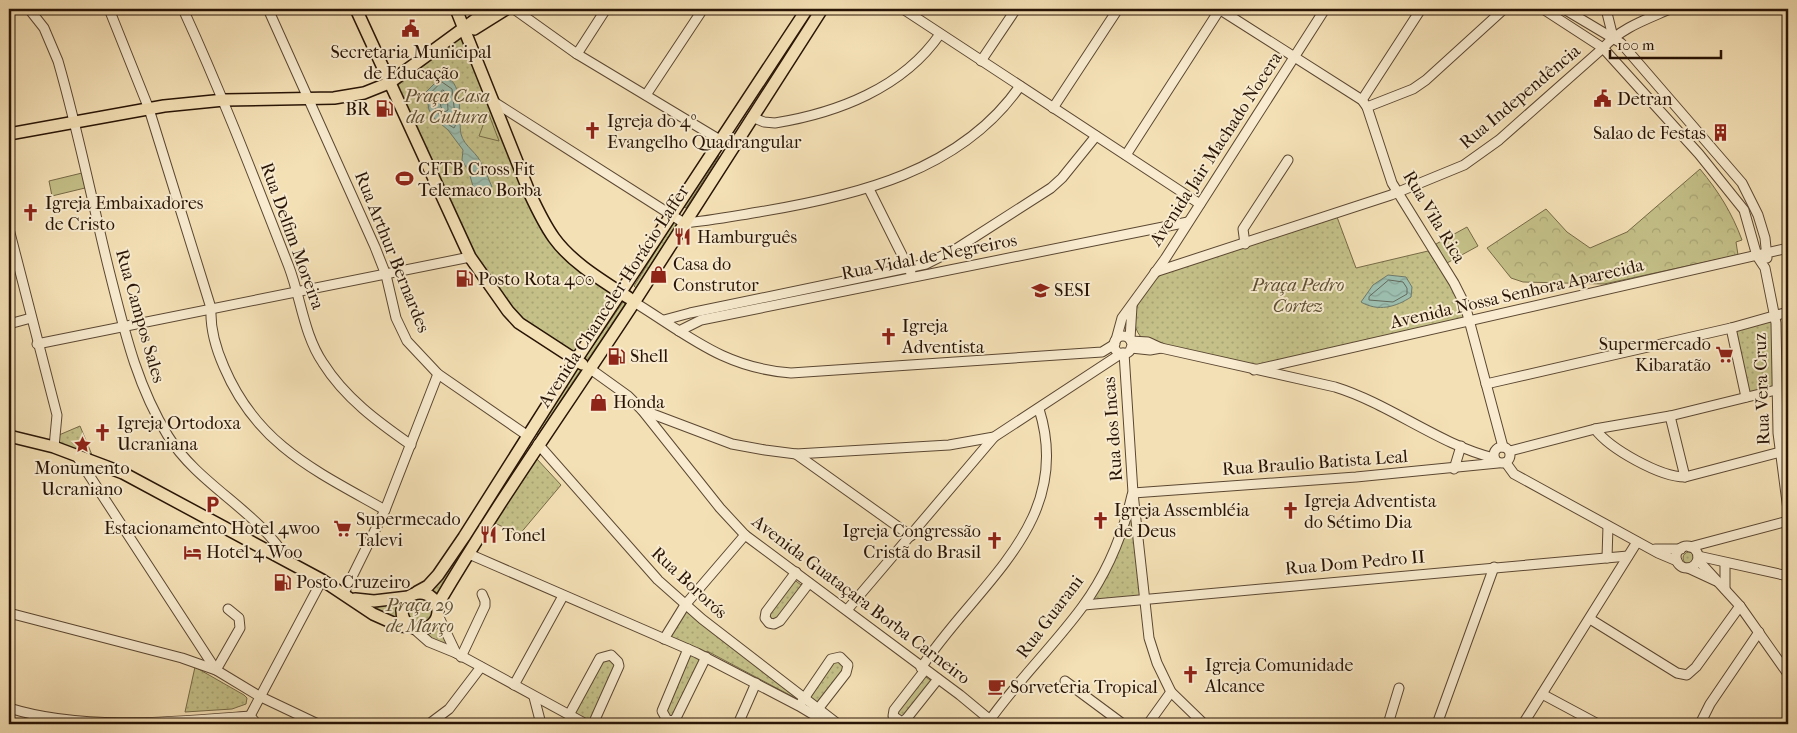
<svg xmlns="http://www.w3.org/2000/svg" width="1797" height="733" viewBox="0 0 1797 733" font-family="'IM FELL French Canon',serif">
<defs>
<pattern id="grass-dots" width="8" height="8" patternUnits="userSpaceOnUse" patternTransform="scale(1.25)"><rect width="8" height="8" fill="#c4c088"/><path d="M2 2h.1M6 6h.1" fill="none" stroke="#a8a474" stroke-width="1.8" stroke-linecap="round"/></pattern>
<pattern id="forest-crowns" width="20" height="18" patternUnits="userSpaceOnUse" patternTransform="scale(1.25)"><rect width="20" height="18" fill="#c4c088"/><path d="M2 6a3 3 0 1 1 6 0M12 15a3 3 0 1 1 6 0" fill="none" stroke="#a8a474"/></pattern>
<pattern id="water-waves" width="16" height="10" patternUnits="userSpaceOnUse" patternTransform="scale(1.25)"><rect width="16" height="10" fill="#9cbdae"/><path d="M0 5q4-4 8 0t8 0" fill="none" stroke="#86a294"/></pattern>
</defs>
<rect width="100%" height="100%" fill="#f4e0b5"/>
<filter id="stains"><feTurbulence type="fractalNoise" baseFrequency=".004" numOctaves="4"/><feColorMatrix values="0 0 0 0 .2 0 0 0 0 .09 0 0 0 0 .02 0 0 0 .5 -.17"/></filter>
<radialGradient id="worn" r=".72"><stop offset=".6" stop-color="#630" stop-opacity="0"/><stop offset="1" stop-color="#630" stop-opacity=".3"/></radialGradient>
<g fill="url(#grass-dots)" stroke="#766a47">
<polygon points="812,9 816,9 769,82 766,80"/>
<polygon points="464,34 537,220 618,296 575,356 522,322 479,266 393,89"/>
<polygon points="717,155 719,156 686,208 684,207"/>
<path d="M1337,217L1356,268L1428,251L1453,288L1464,319L1261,367L1144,340C1122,321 1143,287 1162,274Z"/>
<polygon points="675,220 678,222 636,288 634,286"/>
<polygon points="623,302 625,304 587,361 584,359"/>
<polygon points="1772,321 1773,389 1747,395 1732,330"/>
<polygon points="579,366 582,368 538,435 536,433"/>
<polygon points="80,426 92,455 54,447 59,435"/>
<path d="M523,453L525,454L442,591L439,611L452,651L407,631L363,603C377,602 396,603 409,598C455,579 497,495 523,453Z"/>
<polygon points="536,458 561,485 519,535 493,522"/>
<polygon points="1135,510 1142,598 1090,601"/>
<circle cx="1689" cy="558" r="6"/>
<polygon points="792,578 805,588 774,624 766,614"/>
<polygon points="683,609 799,700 707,651 674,720 664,711 691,647 666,637"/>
<polygon points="606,657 617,662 592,724 571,714 598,661"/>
<polygon points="833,660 840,660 846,671 816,704 805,696"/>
<polygon points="195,667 244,695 247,698 246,704 232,709 185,712"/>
<polygon points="922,674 934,683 902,721 894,710"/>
</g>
<path fill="url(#forest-crowns)" stroke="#766a47" d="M1700,169C1719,192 1732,213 1742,240L1736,242L1738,255L1604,284L1523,282L1511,278L1487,248L1546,209L1567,232L1590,248L1627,232Z"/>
<g fill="#c4c088" stroke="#766a47">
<polygon points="488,112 499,141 479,136"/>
<polygon points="82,173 85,188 52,196 49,181"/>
<polygon points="1467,227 1478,246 1447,263 1436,244"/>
</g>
<g fill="url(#water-waves)" stroke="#6e796b">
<path d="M441,77C465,76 458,119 461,134C464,147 479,153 482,166L478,173L470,174L462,160L463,150L448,130L434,118L429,110L426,92Z"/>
<polygon points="484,168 492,187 475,193 470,176 478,176"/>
<path d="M1388,275L1406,277L1412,287L1411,297C1396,307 1378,312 1361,302L1373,285Z"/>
</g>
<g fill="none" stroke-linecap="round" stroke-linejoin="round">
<g stroke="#62685a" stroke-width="1">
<path d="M442,82L452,89L456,124L454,128C439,120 435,109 431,93Z"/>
<polygon points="443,90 447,94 448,110 445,112 441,107 438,95"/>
<polygon points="1389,280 1403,282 1407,288 1407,294 1393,302 1369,300 1369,297"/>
</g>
<defs>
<g id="minor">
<path d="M29,9L44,28L58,61C78,130 92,201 109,270C124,329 136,384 168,436C199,486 259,511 288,561"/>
<path d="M109,9L149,109L211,308C210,328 216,349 224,367C257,445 316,471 385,510"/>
<path d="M183,9C222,94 255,180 289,267C301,299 304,335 323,363C345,398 378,422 411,445"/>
<polyline points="268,9 375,247 386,275 396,318 407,341 438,374 528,436"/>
<polyline points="514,9 577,54 720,140"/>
<polyline points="903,9 1200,204"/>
<polyline points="1219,9 1362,100 1367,107 1392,183 1454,283 1465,305 1503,447"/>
<polyline points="1543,9 1603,48 1699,154 1744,210 1757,256 1765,268 1776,323 1778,433 1788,510"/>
<polyline points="1564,9 1621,43 1742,183 1758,215 1765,238 1767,258"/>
<polyline points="1606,9 1613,37"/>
<polyline points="577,54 606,9"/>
<polyline points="981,61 1016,9"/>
<polyline points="646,95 703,9"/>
<polyline points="1362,100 1421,9"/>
<path d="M494,102L684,223C709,221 734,216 759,212C856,196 961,171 1020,86"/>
<polyline points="1367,107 1413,89 1426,80 1504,9"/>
<polyline points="1053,108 1118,9"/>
<path d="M752,117L764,122L775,123C837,113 903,88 940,34"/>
<polyline points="1126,155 1220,9"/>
<polyline points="869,189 911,273"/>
<polyline points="9,229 57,415 54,447"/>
<polyline points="1245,244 1243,229 1288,160"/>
<path d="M1155,272L1391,195L1464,165L1499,140L1603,48C1621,28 1645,20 1670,9"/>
<path d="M634,302C689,336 724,368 791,373L1102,352L1115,344"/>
<polyline points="664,320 690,313 926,264 956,249 1051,188 1062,178 1096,136"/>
<polyline points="9,324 31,318"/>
<polyline points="1731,328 1746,397"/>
<polyline points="679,331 701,320 1188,222"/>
<circle cx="1123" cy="345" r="9"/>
<polyline points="1130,339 1132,306"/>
<polyline points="1116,340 1122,318 1165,259 1325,9"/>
<path d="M1131,341L1148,342L1161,348L1335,387C1390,404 1440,445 1494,458"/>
<polyline points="37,344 470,257"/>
<polyline points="1131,348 1150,350 1161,348"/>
<polyline points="1124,353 1133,493 1149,638 1157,663 1171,692 1204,724"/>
<polyline points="589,368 628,396 642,410 720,508 745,535 960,695 995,724"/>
<polyline points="1254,370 1788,248"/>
<polyline points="1486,384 1731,328 1788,312"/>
<polyline points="642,410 732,444 765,450 796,454 949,445 994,437 1122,353"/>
<polyline points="1670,416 1685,477"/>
<path d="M1595,429C1610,449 1660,477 1685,477L1780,452"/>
<polyline points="538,444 658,580 702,619 838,724"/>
<circle cx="1502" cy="455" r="8"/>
<polyline points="1510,451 1595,429 1670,416 1776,390"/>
<polyline points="796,454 911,536"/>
<polyline points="76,455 216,670 259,696 318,724"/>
<polyline points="1506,463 1514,474 1658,553 1677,561"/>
<polyline points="1454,469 1461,446"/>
<polyline points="1133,493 1356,477 1498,463"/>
<circle cx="1687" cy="557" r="11"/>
<polyline points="1690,547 1788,521"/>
<polyline points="1655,549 1681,549"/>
<polyline points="469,554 697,653 799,706 829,724"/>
<polyline points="1698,556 1788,576"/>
<polyline points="1607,558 1608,526"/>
<polyline points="1698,560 1740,606 1788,674"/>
<polyline points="1688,568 1716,581"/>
<polyline points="796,572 766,612 765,618 769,623 774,624 780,621 809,583"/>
<polyline points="1725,589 1725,563"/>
<polyline points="344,593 385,510 438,374"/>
<polyline points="1084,605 1628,556"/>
<polyline points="847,610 994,437"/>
<polyline points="9,613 182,658 216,670 240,628 239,618 228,609"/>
<polyline points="438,615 456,653"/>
<polyline points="1590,619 1677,673 1687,675 1696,667 1740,606"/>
<polyline points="413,628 429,642 456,653 586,724"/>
<polyline points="664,639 685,605 745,535"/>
<polyline points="688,649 662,711 667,720 674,721 677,716 706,657"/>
<polyline points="461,657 485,606 485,601 482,594"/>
<path d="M921,668C976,584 1075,523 1039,409"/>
<polyline points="925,670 894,710 893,716 902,722 907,718 938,679"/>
<polyline points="1065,681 1123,724"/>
<polyline points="514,685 563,596"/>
<polyline points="1542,694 1598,724"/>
<polyline points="534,697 541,724"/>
<polyline points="801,703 831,659 840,657 848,665 846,673 818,709"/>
<path d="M9,708C83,731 173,722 250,716"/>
<polyline points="569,715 600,658 611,655 618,662 619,666 593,724"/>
<polyline points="250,716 322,580"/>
<polyline points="250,716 257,724"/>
<polyline points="429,724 449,709 481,667"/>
<polyline points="738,724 756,683"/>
<path d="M987,724C1016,682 1053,647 1083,606C1107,573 1123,534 1132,495"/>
<polyline points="1148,724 1171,692"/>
<polyline points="1388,724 1399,688"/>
<polyline points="1437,724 1494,567"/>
<polyline points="1523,724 1637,542"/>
<polyline points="1700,724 1710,704 1759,632"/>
</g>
<g id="major">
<polyline points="356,9 470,257 508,311 519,323 582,364"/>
<path d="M456,9L530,194C537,209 544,224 554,238C572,263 603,281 629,298"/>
<polyline points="474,29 506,9"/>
<polyline points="9,134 164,106 224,100 334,98 364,93 389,83 490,9"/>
<polyline points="9,436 54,447 123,473 322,580 373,614 400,626 411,627"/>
<polyline points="417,592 428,586 438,575 464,537 576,360 807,9"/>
<circle cx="420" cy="611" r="18"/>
<polyline points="355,599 374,601 408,597"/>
<path d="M438,604C499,500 569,402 635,301C698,204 759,106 822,9"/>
</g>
</defs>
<use href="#minor" stroke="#5b4732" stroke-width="11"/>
<use href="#major" stroke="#281406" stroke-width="14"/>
<use href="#minor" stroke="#f8ebcf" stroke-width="9"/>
<use href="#major" stroke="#f4e0b5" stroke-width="11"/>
</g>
<defs>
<symbol id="civic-bare" viewBox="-9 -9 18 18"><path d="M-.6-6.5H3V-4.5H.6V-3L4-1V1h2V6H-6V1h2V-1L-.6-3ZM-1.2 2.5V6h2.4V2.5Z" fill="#8f2418" stroke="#f8ebcf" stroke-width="2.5" paint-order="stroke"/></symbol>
<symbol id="fuel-bare" viewBox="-9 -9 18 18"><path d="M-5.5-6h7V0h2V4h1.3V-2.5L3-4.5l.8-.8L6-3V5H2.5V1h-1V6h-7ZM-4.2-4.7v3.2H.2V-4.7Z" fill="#8f2418" stroke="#f8ebcf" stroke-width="2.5" paint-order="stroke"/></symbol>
<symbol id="church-bare" viewBox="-9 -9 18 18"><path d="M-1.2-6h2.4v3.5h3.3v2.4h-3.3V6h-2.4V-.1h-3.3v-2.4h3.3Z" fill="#8f2418" stroke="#f8ebcf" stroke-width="2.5" paint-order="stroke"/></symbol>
<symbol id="building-bare" viewBox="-9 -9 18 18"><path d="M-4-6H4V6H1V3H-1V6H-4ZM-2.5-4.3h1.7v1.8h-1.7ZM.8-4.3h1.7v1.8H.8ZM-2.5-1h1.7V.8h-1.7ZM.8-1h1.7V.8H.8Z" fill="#8f2418" stroke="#f8ebcf" stroke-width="2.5" paint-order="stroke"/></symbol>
<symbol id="stadium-bare" viewBox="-9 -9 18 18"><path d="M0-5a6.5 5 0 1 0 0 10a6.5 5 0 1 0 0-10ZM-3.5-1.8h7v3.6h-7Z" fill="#8f2418" stroke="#f8ebcf" stroke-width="2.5" paint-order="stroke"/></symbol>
<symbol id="restaurant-bare" viewBox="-9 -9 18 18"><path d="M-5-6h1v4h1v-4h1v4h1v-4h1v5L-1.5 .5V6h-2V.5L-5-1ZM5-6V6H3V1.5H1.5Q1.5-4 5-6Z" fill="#8f2418" stroke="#f8ebcf" stroke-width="2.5" paint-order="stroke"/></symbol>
<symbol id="shop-bare" viewBox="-9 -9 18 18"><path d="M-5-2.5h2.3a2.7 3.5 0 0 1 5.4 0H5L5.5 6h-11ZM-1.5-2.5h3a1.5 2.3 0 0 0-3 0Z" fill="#8f2418" stroke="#f8ebcf" stroke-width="2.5" paint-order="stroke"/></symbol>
<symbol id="school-bare" viewBox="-9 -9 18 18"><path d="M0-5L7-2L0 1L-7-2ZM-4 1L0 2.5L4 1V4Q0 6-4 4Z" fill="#8f2418" stroke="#f8ebcf" stroke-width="2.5" paint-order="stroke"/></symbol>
<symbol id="supermarket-bare" viewBox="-9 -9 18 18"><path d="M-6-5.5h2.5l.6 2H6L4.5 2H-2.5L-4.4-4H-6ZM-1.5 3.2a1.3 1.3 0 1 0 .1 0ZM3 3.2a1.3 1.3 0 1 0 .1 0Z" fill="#8f2418" stroke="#f8ebcf" stroke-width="2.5" paint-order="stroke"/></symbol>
<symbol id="sight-bare" viewBox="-9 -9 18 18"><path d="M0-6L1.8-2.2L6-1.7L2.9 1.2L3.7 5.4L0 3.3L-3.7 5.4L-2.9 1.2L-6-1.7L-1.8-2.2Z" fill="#8f2418" stroke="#f8ebcf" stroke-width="2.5" paint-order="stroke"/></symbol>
<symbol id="parking-bare" viewBox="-9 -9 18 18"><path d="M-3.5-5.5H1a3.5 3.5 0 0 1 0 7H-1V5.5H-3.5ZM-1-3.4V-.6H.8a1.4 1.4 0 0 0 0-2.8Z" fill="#8f2418" stroke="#f8ebcf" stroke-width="2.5" paint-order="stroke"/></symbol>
<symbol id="hotel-bare" viewBox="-9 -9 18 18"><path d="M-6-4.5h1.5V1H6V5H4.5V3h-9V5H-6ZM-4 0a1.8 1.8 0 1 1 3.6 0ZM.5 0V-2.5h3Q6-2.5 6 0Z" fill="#8f2418" stroke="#f8ebcf" stroke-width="2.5" paint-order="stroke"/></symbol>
<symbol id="cafe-bare" viewBox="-9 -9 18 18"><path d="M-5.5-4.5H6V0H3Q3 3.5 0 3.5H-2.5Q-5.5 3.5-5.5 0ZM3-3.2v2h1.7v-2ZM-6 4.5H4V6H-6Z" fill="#8f2418" stroke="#f8ebcf" stroke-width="2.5" paint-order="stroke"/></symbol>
</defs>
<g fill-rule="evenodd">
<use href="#civic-bare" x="398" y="16" width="25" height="25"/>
<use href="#civic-bare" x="1590" y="86" width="25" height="25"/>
<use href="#fuel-bare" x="372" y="96" width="25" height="25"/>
<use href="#church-bare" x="580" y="118" width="25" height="25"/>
<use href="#building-bare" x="1708" y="120" width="25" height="25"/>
<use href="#stadium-bare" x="392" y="166" width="25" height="25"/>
<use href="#church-bare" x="18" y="200" width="25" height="25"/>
<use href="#restaurant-bare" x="670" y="224" width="25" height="25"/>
<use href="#shop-bare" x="646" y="262" width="25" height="25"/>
<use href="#fuel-bare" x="452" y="266" width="25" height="25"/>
<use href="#school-bare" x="1028" y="278" width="25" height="25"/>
<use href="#church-bare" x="876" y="324" width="25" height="25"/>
<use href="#supermarket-bare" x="1712" y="342" width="25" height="25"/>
<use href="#fuel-bare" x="604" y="344" width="25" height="25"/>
<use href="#shop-bare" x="586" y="390" width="25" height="25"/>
<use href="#church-bare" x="90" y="420" width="25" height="25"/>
<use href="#sight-bare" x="70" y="432" width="25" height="25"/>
<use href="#parking-bare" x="200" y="492" width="25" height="25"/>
<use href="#church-bare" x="1278" y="498" width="25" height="25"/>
<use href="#church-bare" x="1088" y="508" width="25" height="25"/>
<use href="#supermarket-bare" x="330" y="516" width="25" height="25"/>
<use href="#restaurant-bare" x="476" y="522" width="25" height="25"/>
<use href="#church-bare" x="982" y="528" width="25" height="25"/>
<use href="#hotel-bare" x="180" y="540" width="25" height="25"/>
<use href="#fuel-bare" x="270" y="570" width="25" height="25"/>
<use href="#church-bare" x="1178" y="662" width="25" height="25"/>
<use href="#cafe-bare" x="984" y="674" width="25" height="25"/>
</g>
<g text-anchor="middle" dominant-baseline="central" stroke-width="4" stroke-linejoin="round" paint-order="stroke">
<g font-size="18" fill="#281406" stroke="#f8ebcf" text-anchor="start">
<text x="411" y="52" text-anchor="middle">Secretaria Municipal<tspan x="411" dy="21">de Educação</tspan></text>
<text x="1617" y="99">Detran</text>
<text x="370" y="109" text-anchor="end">BR</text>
<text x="607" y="121">Igreja do 4º<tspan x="607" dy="21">Evangelho Quadrangular</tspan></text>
<text x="1706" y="133" text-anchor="end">Salao de Festas</text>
<text x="418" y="169">CFTB Cross Fit<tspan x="418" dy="21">Telemaco Borba</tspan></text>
<text x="45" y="203">Igreja Embaixadores<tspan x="45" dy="21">de Cristo</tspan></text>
<text x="697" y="237">Hamburguês</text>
<text x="673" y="264">Casa do<tspan x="673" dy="21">Construtor</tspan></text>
<text x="478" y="279">Posto Rota 400</text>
<text x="1054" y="290">SESI</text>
<text x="902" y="326">Igreja<tspan x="902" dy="21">Adventista</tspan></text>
<text x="1711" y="344" text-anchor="end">Supermercado<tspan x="1711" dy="21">Kibaratão</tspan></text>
<text x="630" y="356">Shell</text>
<text x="613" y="402">Honda</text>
<text x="117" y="423">Igreja Ortodoxa<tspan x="117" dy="21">Ucraniana</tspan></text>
<text x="82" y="468" text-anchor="middle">Monumento<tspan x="82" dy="21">Ucraniano</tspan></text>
<text x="1304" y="501">Igreja Adventista<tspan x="1304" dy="21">do Sétimo Dia</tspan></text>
<text x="1114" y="510">Igreja Assembléia<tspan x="1114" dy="21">de Deus</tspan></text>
<text x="356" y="519">Supermecado<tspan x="356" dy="21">Talevi</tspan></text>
<text x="212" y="528" text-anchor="middle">Estacionamento Hotel 4woo</text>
<text x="981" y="531" text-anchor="end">Igreja Congressão<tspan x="981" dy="21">Cristã do Brasil</tspan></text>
<text x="502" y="535">Tonel</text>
<text x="206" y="552">Hotel 4 Woo</text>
<text x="296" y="582">Posto Cruzeiro</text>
<text x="1205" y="665">Igreja Comunidade<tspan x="1205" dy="21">Alcance</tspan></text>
<text x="1010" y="687">Sorveteria Tropical</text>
</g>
<g font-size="18" font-style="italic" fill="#5f5034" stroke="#f8ebcf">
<text x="447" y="96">Praça Casa<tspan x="447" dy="21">da Cultura</tspan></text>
<text x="1298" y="285">Praça Pedro<tspan x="1298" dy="21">Cortez</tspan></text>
<text x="420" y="605">Praça 29<tspan x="420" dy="21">de Março</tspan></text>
</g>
<g font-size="18" fill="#281406" stroke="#f8ebcf">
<text transform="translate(1520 97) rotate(-40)">Rua Independência</text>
<text transform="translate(1216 149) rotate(-57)">Avenida Jair Machado Nocera</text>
<text transform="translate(1434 217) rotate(59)">Rua Vila Rica</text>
<text transform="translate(292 236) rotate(70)">Rua Delfim Moreira</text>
<text transform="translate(392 252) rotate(68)">Rua Arthur Bernardes</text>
<text transform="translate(929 257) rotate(-11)">Rua Vidal de Negreiros</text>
<text transform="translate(1517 294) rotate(-13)">Avenida Nossa Senhora Aparecida</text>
<text transform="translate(614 296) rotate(-57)">Avenida Chanceler Horácio Laffer</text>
<text transform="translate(140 316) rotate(74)">Rua Campos Sales</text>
<text transform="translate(1762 389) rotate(-92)">Rua Vera Cruz</text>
<text transform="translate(1113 429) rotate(-94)">Rua dos Incas</text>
<text transform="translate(1315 463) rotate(-4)">Rua Braulio Batista Leal</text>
<text transform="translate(1355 563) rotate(-5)">Rua Dom Pedro II</text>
<text transform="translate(689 583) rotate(43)">Rua Bororós</text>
<text transform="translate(861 600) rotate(37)">Avenida Guataçara Borba Carneiro</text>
<text transform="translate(1050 617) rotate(-53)">Rua Guarani</text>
</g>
</g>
<rect width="1797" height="733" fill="none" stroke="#f4e0b5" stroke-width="30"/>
<rect x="10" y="10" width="1777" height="713" fill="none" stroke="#281406" stroke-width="2.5"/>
<rect x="15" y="15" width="1767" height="703" fill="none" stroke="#281406"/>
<path d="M1610 50v8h111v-8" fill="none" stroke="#281406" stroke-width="2.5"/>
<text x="1617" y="50" font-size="15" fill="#281406" stroke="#f8ebcf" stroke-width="4" paint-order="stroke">100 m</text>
<rect width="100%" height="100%" filter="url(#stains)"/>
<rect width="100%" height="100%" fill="url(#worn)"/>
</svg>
